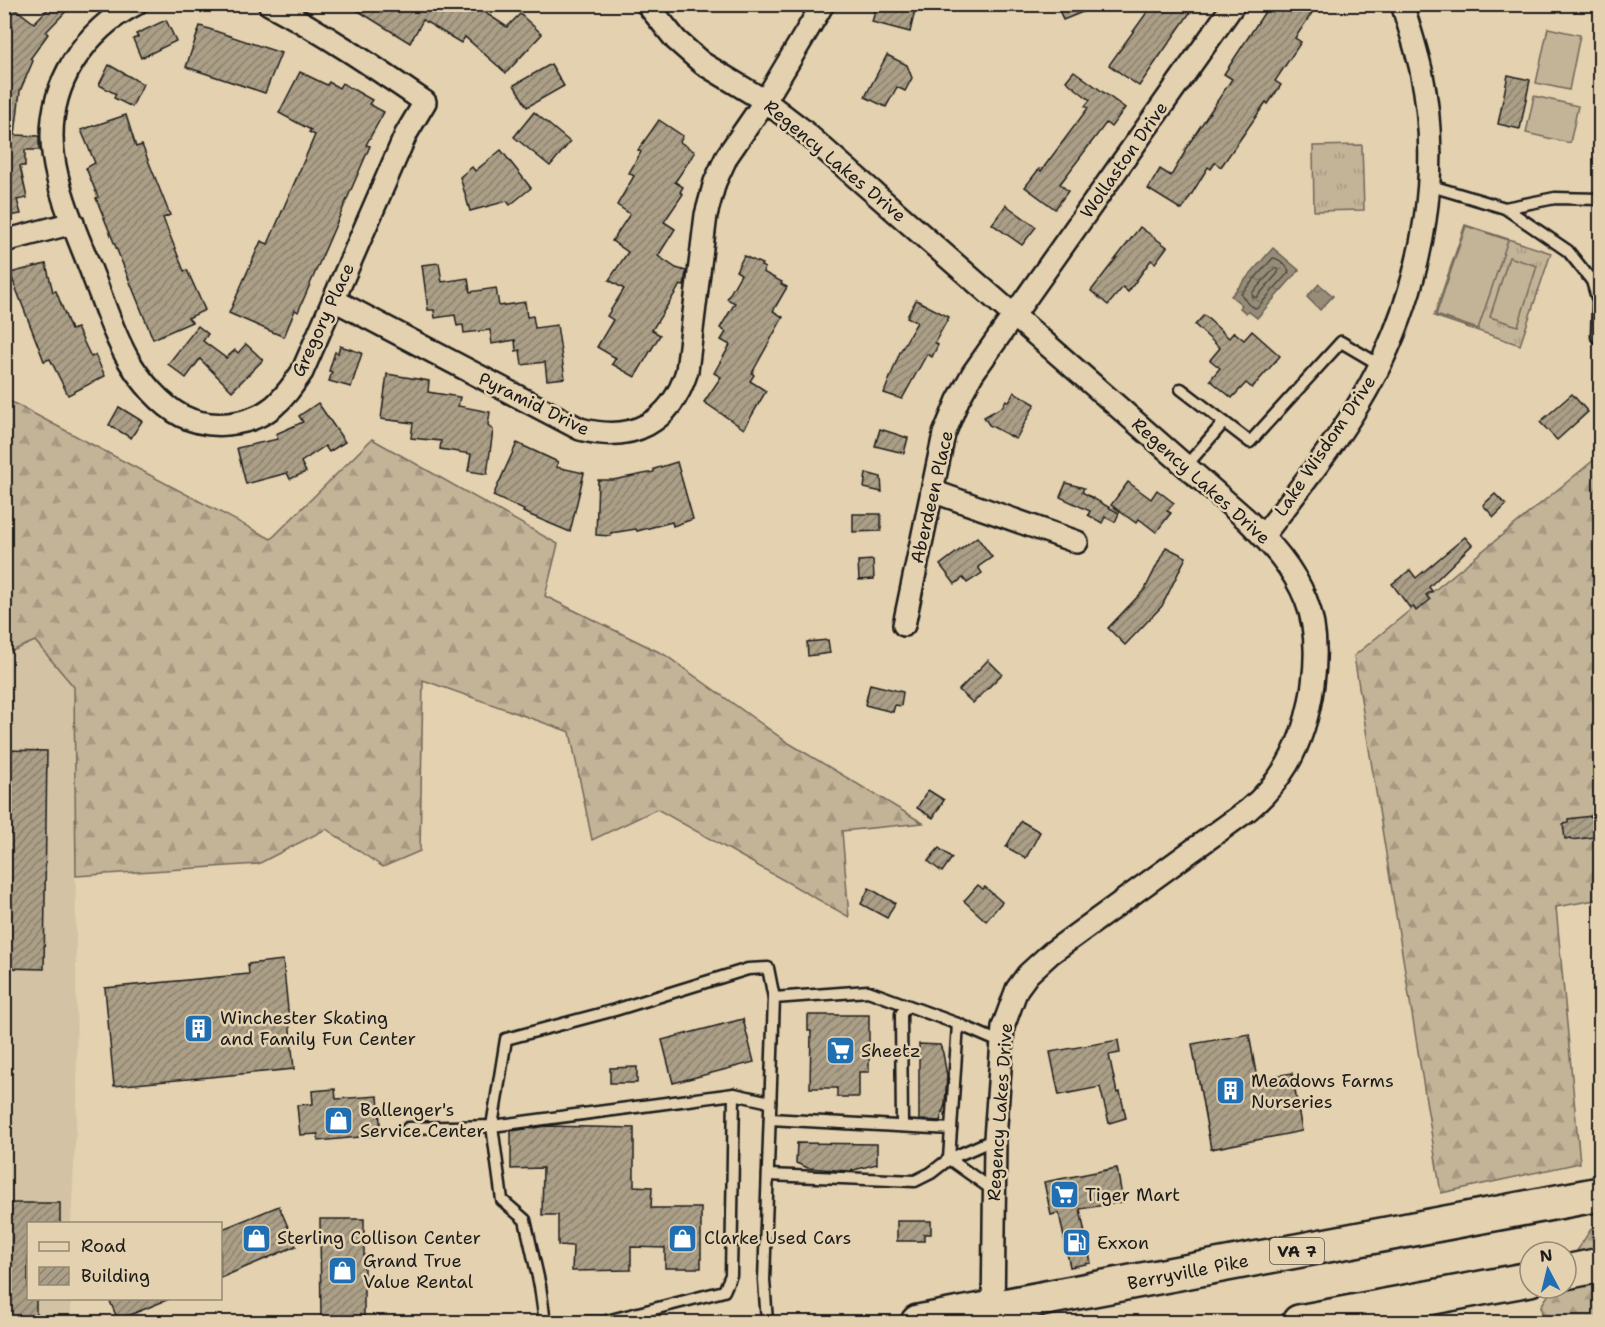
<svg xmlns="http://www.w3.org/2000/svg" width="1605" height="1327" viewBox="0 0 1605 1327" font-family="'Shantell Sans',sans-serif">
<defs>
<pattern id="grass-tufts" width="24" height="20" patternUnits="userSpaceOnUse" patternTransform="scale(1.5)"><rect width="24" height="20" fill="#c3b397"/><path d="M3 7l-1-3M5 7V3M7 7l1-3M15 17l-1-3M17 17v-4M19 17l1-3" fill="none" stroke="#a79982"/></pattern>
<pattern id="forest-firs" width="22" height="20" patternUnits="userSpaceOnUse" patternTransform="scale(1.5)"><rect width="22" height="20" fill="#c3b397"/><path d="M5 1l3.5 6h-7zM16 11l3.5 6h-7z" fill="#a79982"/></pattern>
<pattern id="water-ripples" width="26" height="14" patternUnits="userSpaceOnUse" patternTransform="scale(1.5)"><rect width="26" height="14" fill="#978c77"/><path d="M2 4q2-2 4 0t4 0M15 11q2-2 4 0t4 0" fill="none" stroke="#7a7261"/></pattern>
<pattern id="building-hatch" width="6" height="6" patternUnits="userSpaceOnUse" patternTransform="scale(1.5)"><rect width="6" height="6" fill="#ac9f87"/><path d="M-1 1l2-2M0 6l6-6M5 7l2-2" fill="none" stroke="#8b816e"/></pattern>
</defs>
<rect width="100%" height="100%" fill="#e4d1af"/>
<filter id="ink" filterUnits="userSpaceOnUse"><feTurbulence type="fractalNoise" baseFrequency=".0167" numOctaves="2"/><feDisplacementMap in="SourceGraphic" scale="12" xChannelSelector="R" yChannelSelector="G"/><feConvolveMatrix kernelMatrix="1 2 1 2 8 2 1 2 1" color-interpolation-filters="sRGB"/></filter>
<g filter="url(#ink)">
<polygon fill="#d3c2a3" points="4,639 74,644 77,1108 71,1223 28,1224 28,1298 71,1299 71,1322 5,1322"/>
<g fill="url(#grass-tufts)" stroke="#70685a" stroke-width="1.5">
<polygon points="1362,145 1364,210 1314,211 1313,146"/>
<polygon points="1465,225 1551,253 1520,345 1434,316"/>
</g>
<g fill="url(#forest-firs)" stroke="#70685a" stroke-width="1.5">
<polygon points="4,398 271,539 372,439 558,544 545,596 665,655 787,742 923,823 842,831 849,917 657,809 592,840 570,732 423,680 420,851 383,867 326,829 258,864 76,876 74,687 35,641 5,654"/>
<polygon points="1600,455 1600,899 1556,907 1580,1163 1441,1193 1354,656"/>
<polygon points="1600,1215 1600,1322 1543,1322 1541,1306 1553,1288 1566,1288 1566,1268"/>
</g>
<g fill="#c3b397" stroke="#70685a" stroke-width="1.5">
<polygon points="1548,28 1580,35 1569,90 1536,83"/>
<polygon points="1534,96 1578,106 1570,143 1526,133"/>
<polygon points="1466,226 1508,240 1478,329 1436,315"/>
<polygon points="1509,257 1537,266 1518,326 1490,317"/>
</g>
<g fill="url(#water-ripples)" stroke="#665f53" stroke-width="1.5">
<polygon points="1273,248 1299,270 1257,318 1248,311 1246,313 1240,308 1242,305 1231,296"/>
<polygon points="1319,284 1333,296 1320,310 1307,297"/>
</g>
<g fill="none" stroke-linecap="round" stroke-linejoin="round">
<g stroke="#4d4940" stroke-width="1.5">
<path d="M1273,258C1278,258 1288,266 1289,272L1258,307L1255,308L1248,304L1241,294Z"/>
<polygon points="1275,268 1278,270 1278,273 1257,297 1253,297 1252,293"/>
</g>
</g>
<g fill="url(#building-hatch)" stroke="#1c1c1c" stroke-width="1.5">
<polygon points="4,4 9,4 34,23 53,4 73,4 46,32 48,34 30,59 33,61 20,91 15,135 39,136 39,150 25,150 25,166 20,166 27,198 17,200 21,214 4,217"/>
<polygon points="347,4 472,4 507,27 520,14 542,34 506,73 465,37 461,43 423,20 410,43"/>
<polygon points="877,4 899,4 899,6 915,10 910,32 872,22"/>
<polygon points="1057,4 1100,4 1100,5 1063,20"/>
<polygon points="1153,4 1196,4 1139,86 1109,65"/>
<polygon points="1270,4 1318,4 1295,38 1301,42 1275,81 1281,85 1268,104 1266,102 1221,167 1215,163 1211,169 1208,167 1182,210 1148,189 1160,169 1171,176 1185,152 1184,151 1232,79 1224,74"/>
<polygon points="166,20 176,41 141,58 133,39 138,37 136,34"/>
<polygon points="200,26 281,53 265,93 186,67"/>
<polygon points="887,55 907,65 912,78 905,91 897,87 886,107 865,97"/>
<polygon points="551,64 564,86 527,107 514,85"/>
<polygon points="109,65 143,84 132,107 114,98 116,94 99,85"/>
<polygon points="1074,71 1125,108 1111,127 1106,123 1060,184 1068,191 1055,209 1025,187 1039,169 1041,171 1088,108 1085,106 1090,100 1066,81"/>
<polygon points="300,72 327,85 329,82 339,88 342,83 372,100 369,104 384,112 366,145 370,146 344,206 298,312 295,310 284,337 229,313 261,241 268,244 315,135 309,132 311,130 279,113"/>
<polygon points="1508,75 1530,80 1520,129 1498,124"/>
<polygon points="534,112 570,142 550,166 514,137"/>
<polygon points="126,115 136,147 142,145 170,215 163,218 184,271 187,270 205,310 188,318 192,322 153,339 96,198 98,197 86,168 95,163 81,130"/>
<polygon points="659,120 683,136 680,142 695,152 675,182 683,187 680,192 683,194 664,222 675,229 658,256 676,268 686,271 684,286 680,285 652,330 660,335 635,377 612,364 616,358 597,347 613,320 607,316 624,289 609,280 628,252 612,241 630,214 617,205 634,176 629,173 641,152 638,150"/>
<polygon points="501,150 531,188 510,205 507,201 470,211 460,177 472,167 475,171"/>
<polygon points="1006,205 1036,227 1022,245 992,224"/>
<polygon points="1140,227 1167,247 1155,263 1151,260 1128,292 1123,287 1108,305 1091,291"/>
<polygon points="744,256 762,264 761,266 765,268 763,272 782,282 781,284 787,287 773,311 783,317 752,373 754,375 750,381 766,391 744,429 704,402 721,377 714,373 730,345 721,340 726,332 720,328 735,303 727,299 741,274 736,271"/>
<polygon points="439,263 442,282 468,278 470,292 496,288 499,306 525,302 527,317 533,316 535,328 557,325 565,378 547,380 545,362 522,365 520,350 516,351 515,340 492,344 490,330 464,333 463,325 457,326 455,315 435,318 434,310 428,310 422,265"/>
<polygon points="46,264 53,292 56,291 71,330 77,328 91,357 95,355 105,376 68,395 50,359 44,361 10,273"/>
<polygon points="916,300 949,317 935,342 938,345 932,357 927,354 902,399 884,393 900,352 917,322 907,317"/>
<polygon points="1204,315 1229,338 1234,332 1244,340 1252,331 1280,356 1252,388 1246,383 1232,398 1210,380 1220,368 1210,360 1220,348 1195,325"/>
<polygon points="198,326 208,334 203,341 226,358 235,350 238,353 246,344 263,360 232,391 200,359 186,378 168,364"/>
<polygon points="340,346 362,353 351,387 329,381 332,372 329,371 335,352 338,353"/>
<polygon points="387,374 429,381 428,392 460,397 458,406 490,412 488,425 493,430 487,474 468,471 471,454 440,449 441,441 411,438 413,423 381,419"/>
<polygon points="1014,392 1035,404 1016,439 989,425 984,417 1002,407 1006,400 1009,402"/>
<polygon points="1572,394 1588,412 1557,440 1540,422"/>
<polygon points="318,403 345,442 329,452 325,446 301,462 306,472 290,479 287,473 246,484 237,448 278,439 276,434 303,422 299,416"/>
<polygon points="119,407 142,421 131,438 109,425"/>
<polygon points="880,429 908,438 904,453 875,446"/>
<polygon points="517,443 558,462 556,467 584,473 570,532 523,512 524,510 493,496"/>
<polygon points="677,462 693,519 673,526 672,522 637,531 636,529 611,533 611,536 596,535 598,480 613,480 654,472 654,469"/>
<polygon points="866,473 881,477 882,492 864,488"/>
<polygon points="1128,482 1151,499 1157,490 1174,503 1167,511 1171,513 1156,532 1139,519 1136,523 1111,505"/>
<polygon points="1066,483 1084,488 1082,492 1119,513 1115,522 1105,517 1102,523 1088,515 1090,511 1060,497"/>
<polygon points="1495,494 1506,505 1494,517 1483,505"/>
<polygon points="853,514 881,514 881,531 853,532"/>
<polygon points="977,537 992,557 978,567 982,573 967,583 963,578 955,584 940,565"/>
<polygon points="1465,537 1472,545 1429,587 1432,591 1426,595 1430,600 1416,611 1413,606 1410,608 1392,584 1410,570 1416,578"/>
<polygon points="1166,547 1186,557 1162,606 1125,645 1108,628 1145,589"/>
<polygon points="873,560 874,579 859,580 858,561"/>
<polygon points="828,640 830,653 808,656 807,642"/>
<polygon points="988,660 1002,674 973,703 959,690"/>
<polygon points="870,684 903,692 901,706 895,705 893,712 865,705"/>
<polygon points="5,750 47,751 44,969 4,968"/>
<polygon points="928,790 944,800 933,818 917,808"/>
<polygon points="1591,816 1592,818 1597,817 1599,833 1594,834 1594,837 1571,840 1571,838 1565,839 1563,824 1568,823 1568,819"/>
<polygon points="1021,821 1040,832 1026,858 1006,847"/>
<polygon points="939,848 952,858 942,872 928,861"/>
<polygon points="978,885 983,889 985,887 1002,902 986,921 964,901"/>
<polygon points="869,888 895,903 887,918 861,904"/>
<polygon points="283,960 294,1069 114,1086 105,988 249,974 248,964"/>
<polygon points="808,1015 869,1015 869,1072 859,1072 859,1097 837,1097 837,1088 810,1088 811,1031 808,1031"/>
<polygon points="743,1019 754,1062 673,1083 662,1040"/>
<polygon points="1249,1034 1257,1079 1292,1073 1302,1131 1211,1149 1192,1044"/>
<polygon points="1118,1040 1120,1053 1109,1055 1117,1093 1120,1092 1126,1118 1109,1123 1100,1087 1059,1095 1050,1052"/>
<polygon points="919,1044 940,1045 943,1053 947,1076 945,1104 940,1121 919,1120"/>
<polygon points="637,1067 637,1083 610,1083 610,1068"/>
<polygon points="335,1089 336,1099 378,1096 381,1135 318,1141 318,1134 300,1135 297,1105 313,1104 312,1091"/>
<polygon points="547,1126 634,1128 634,1186 652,1187 651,1208 701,1208 701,1268 665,1268 665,1248 631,1247 631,1270 572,1271 573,1246 558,1245 558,1215 542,1215 543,1168 511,1169 511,1131"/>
<polygon points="797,1143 877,1144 877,1164 850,1171 808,1168 796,1163"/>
<polygon points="1117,1168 1123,1202 1080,1209 1091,1263 1070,1267 1059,1213 1051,1215 1044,1182"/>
<polygon points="4,1203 60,1203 60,1224 28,1224 28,1299 36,1299 36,1323 4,1323"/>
<polygon points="279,1206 296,1246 220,1278 220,1230"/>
<polygon points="320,1219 364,1219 364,1323 321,1323"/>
<polygon points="897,1221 931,1221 931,1234 924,1234 924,1241 897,1241"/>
<polygon points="109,1299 169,1299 118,1320"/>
</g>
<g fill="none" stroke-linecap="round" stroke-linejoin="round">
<defs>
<g id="service">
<polyline points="1428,185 1505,208 1568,251 1592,281 1598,301 1597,337"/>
<polyline points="1505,208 1555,198 1600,199"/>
<polyline points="1181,389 1250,442 1341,342 1380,365"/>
<polyline points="1186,466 1224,422"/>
<polyline points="734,1094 770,1102"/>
<polyline points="770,1119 951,1129"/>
<polyline points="902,1126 901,1014 907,1006"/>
<polyline points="408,1128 492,1126 734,1094 731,1275 724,1291 603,1322 583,1322"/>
<polyline points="949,1159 958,1024"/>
<polyline points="949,1159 994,1191"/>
<polyline points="768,1175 915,1181 931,1173 949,1159 995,1139"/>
<polyline points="545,1322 540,1286 525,1220 502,1200 492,1126 506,1039 615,1010 748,969 768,968 774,998"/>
<polyline points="767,1322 764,1280 774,998 868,991 958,1024 1002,1043"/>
</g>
<g id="minor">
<path d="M136,4C110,17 88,38 73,62C28,136 65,202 92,273C104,303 113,334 129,361C141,381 161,405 182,416C210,430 249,426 273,407C285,397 293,385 302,372L406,134L425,102C374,67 324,33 269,4"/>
<path d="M647,4L676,40L702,63L765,101L799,127L1246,519C1271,544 1293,567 1306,600C1325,647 1312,722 1287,765C1276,783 1264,797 1248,810L1051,953L1028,974L1017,989L1003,1027L995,1139L993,1320"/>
<polyline points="4,241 73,223"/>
<path d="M334,300L580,429C632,443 671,423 687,371L706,215L715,182L727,156L765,101L823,4"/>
<polyline points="932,491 1077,542"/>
<path d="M1263,536C1304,483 1352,424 1381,363C1424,274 1442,168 1421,70C1416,48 1409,26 1402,4"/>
<polyline points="904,625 944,434 958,400 973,373 1234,4"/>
</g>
<g id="trunk">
<polyline points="1566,1272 1600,1265"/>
<polyline points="918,1322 1600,1194"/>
<polyline points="1299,1322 1530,1279"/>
</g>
</defs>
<use href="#service" stroke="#1c1c1c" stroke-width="15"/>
<use href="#minor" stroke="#1c1c1c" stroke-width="26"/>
<use href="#trunk" stroke="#1c1c1c" stroke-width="38"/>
<use href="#service" stroke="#e4d1af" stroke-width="10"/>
<use href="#minor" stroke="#e4d1af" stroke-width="21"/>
<use href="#trunk" stroke="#e4d1af" stroke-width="33"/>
</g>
</g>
<defs>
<symbol id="building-square" viewBox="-11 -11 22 22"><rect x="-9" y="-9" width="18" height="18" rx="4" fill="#1f6fb2" stroke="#e4d1af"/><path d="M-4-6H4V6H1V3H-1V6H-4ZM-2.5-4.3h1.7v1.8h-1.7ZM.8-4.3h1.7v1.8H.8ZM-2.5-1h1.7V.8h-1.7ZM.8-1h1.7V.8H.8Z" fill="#fff"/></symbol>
<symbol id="supermarket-square" viewBox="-11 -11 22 22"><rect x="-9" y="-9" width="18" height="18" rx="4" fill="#1f6fb2" stroke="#e4d1af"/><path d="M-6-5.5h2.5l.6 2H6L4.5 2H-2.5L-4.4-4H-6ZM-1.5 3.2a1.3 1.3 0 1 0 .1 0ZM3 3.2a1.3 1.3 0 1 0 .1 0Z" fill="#fff"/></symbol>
<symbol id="shop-square" viewBox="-11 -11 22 22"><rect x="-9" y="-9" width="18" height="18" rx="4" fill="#1f6fb2" stroke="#e4d1af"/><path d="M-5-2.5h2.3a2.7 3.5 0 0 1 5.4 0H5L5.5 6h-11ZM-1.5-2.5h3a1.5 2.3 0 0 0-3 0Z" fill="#fff"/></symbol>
<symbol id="fuel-square" viewBox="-11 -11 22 22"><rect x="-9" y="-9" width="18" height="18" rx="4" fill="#1f6fb2" stroke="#e4d1af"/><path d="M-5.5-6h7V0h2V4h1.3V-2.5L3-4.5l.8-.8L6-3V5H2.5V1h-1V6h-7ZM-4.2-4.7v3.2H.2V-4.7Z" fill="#fff"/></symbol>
</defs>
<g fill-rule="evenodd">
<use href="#building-square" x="182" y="1012" width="33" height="33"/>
<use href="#supermarket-square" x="824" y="1034" width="33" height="33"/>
<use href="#building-square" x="1214" y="1074" width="33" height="33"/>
<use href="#shop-square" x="322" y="1104" width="33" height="33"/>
<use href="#supermarket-square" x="1048" y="1178" width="33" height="33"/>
<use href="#shop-square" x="240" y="1222" width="33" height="33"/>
<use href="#shop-square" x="666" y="1222" width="33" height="33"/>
<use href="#fuel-square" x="1060" y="1226" width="33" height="33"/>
<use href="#shop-square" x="326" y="1254" width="33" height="33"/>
</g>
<g text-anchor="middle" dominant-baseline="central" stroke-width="5" stroke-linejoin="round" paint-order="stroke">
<rect fill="#e4d1af" stroke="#585248" stroke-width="1.5" x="1270" y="1238" width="54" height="26" rx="4.5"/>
<g font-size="16" font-weight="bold" fill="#1c1c1c">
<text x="1297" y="1251">VA 7</text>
</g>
<g font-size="18" fill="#1c1c1c" stroke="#e4d1af">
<text transform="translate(1124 160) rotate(-55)">Wollaston Drive</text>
<text transform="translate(835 161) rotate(40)">Regency Lakes Drive</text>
<text transform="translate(323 320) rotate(-65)">Gregory Place</text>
<text transform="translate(534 404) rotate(26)">Pyramid Drive</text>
<text transform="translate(1325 446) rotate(-56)">Lake Wisdom Drive</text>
<text transform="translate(1201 481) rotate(42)">Regency Lakes Drive</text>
<text transform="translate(932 497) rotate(-77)">Aberdeen Place</text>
<text transform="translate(1000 1112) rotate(-86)">Regency Lakes Drive</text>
<text transform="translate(1188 1272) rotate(-11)">Berryville Pike</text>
</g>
<g font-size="18" fill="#1c1c1c" stroke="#e4d1af" text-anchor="start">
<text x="220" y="1018">Winchester Skating<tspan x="220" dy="21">and Family Fun Center</tspan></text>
<text x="861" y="1051">Sheetz</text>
<text x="1251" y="1081">Meadows Farms<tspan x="1251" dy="21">Nurseries</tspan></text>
<text x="360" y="1110">Ballenger's<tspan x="360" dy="21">Service Center</tspan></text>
<text x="1085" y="1195">Tiger Mart</text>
<text x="277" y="1238">Sterling Collison Center</text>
<text x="704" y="1238">Clarke Used Cars</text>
<text x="1097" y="1243">Exxon</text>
<text x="363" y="1261">Grand True<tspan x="363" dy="21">Value Rental</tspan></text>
</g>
</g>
<rect width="1605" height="1327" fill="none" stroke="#e4d1af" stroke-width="24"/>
<rect x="12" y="12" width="1581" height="1303" fill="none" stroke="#1c1c1c" stroke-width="2" filter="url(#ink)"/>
<rect x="27" y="1222" width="195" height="78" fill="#e4d1af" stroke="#948974" stroke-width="1.5"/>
<rect x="39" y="1242" width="30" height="9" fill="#e4d1af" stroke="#948974" stroke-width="1.5"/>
<text x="81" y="1252" font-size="18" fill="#1c1c1c">Road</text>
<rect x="39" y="1267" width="30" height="18" fill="url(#building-hatch)" stroke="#948974" stroke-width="1.5"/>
<text x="81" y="1282" font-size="18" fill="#1c1c1c">Building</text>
<g transform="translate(1548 1270) rotate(353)"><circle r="28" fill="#e4d1af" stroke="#948974" stroke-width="1.5"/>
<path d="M0-4.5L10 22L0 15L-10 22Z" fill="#1f6fb2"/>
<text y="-9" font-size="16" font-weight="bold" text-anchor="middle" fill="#1c1c1c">N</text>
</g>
</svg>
